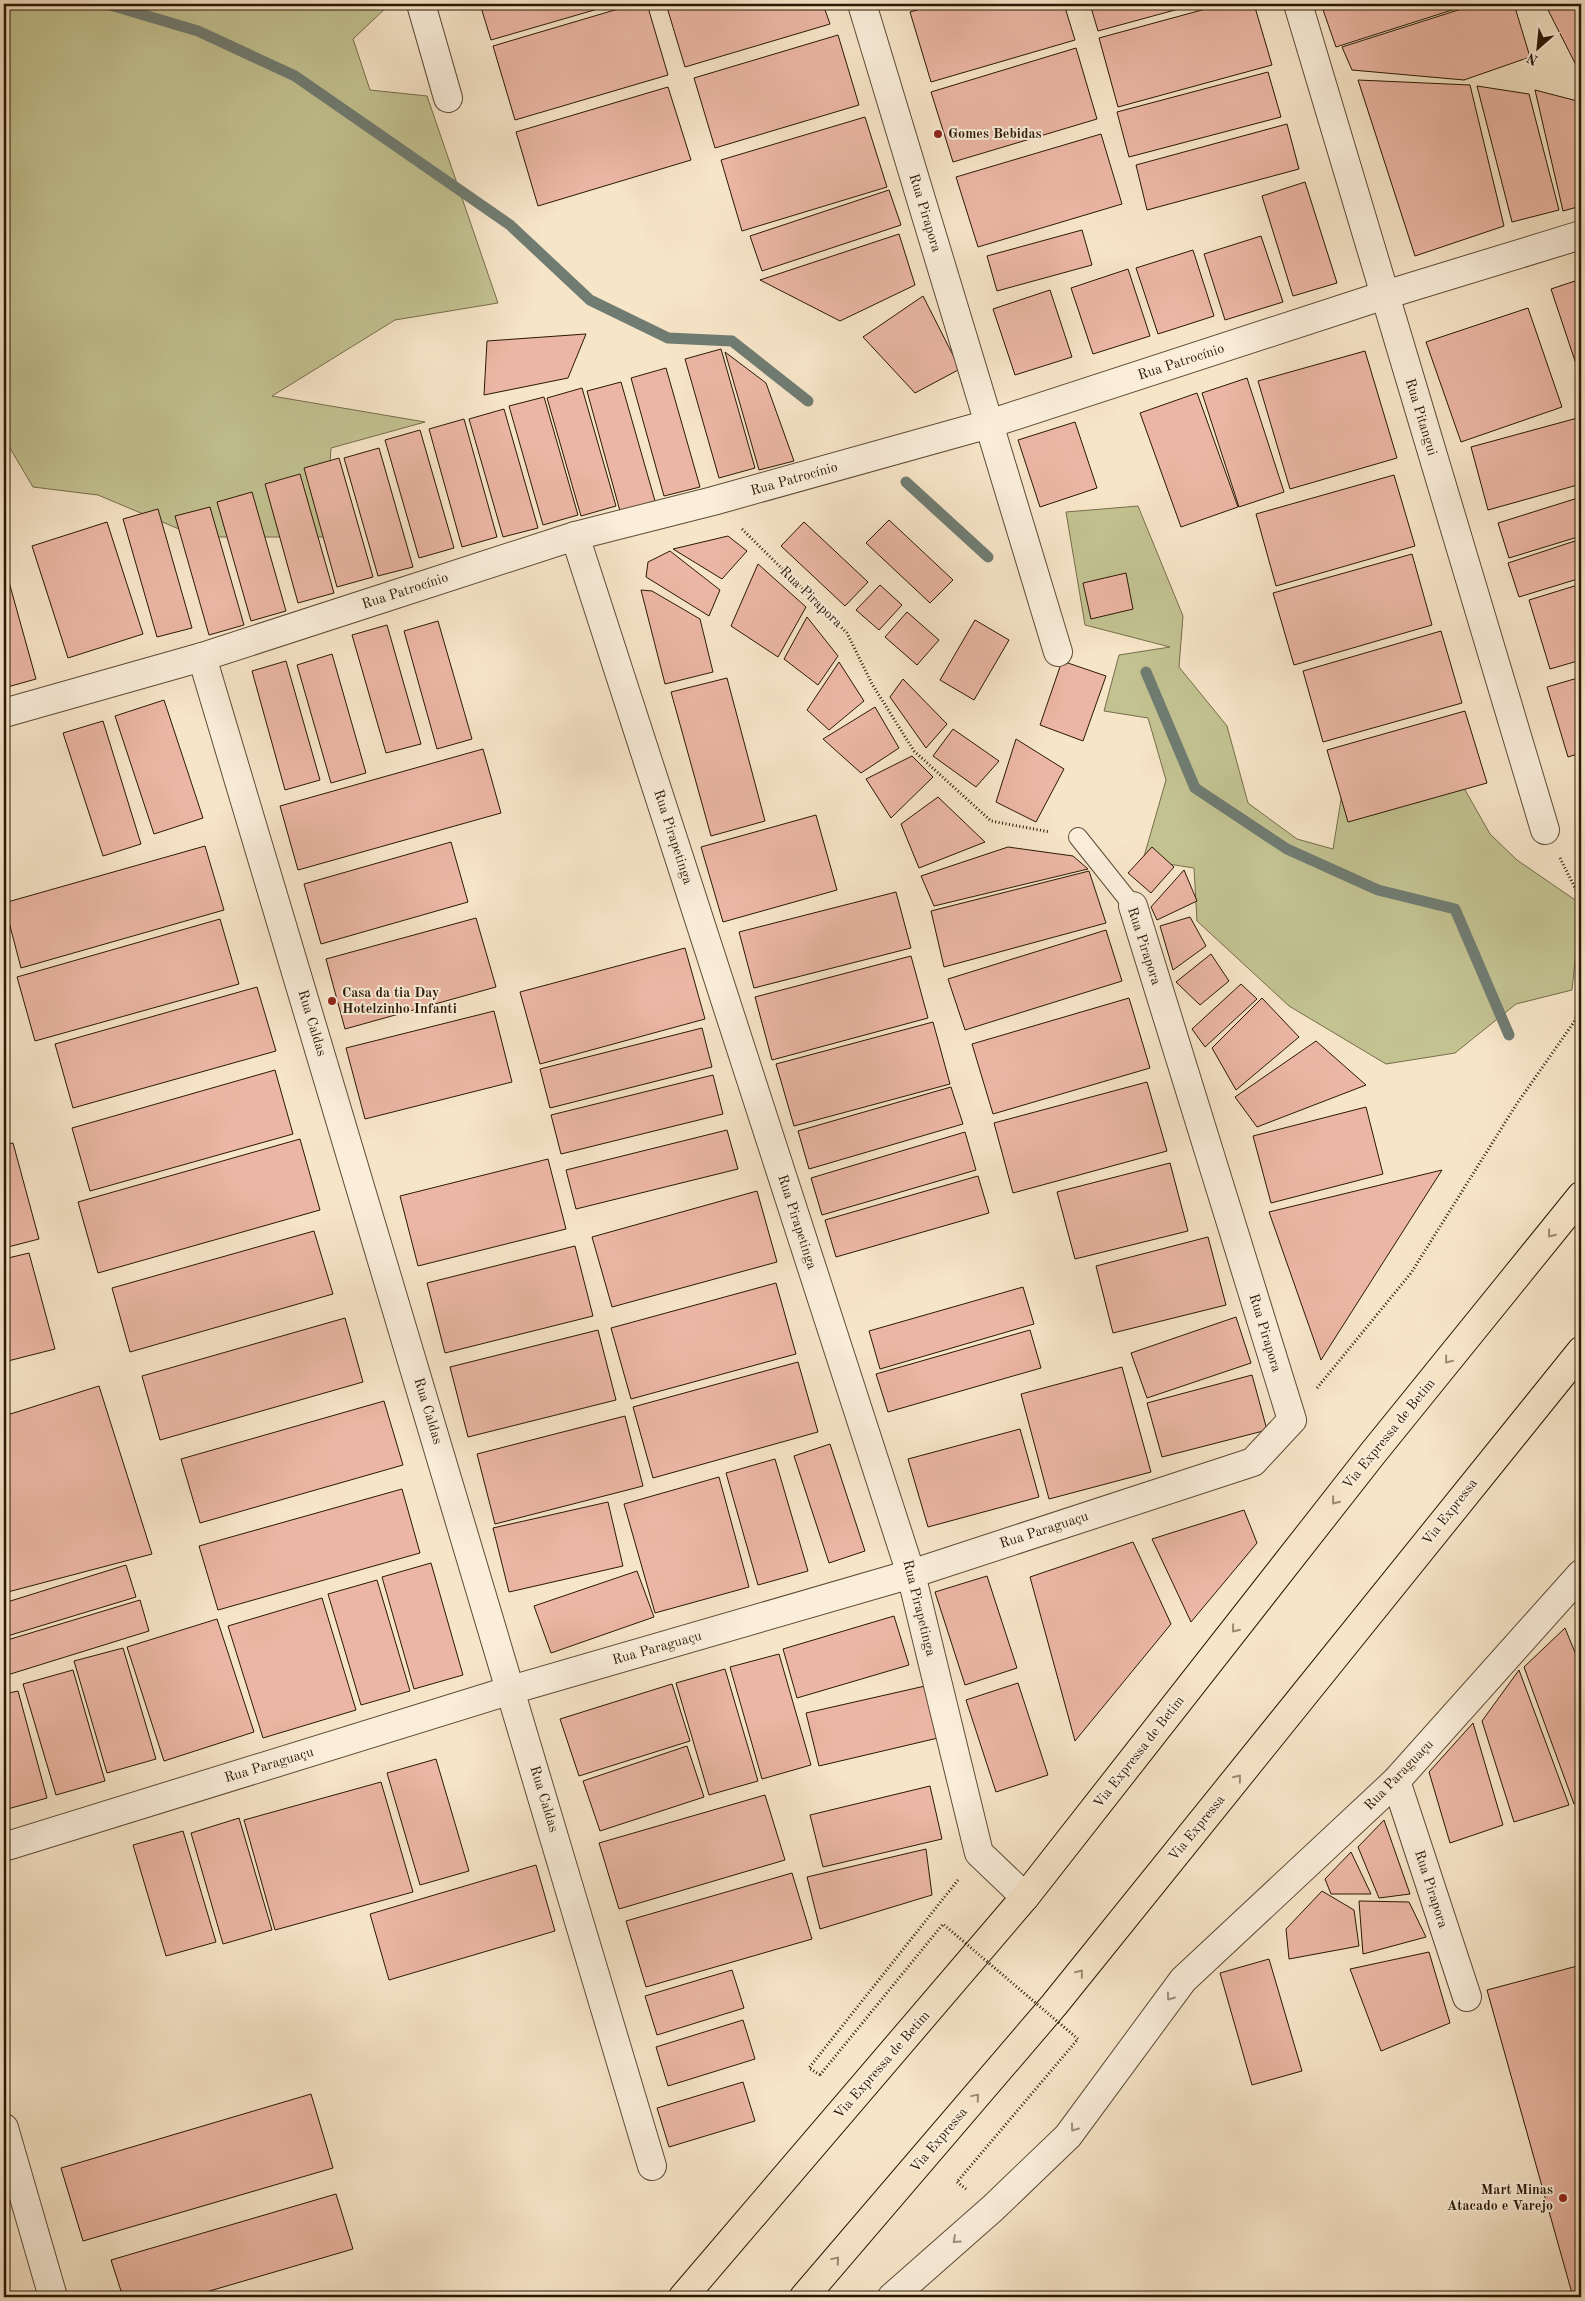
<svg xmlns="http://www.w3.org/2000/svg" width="1585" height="2301" viewBox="0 0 1585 2301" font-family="'Old Standard TT',serif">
<rect width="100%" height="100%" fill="#f7e5c8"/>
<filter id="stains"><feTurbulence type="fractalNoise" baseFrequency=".004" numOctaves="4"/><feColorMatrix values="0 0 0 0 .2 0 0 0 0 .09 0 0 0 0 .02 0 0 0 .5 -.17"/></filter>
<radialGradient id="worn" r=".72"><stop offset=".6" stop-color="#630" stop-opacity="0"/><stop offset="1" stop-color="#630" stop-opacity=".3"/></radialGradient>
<g fill="#c3c291" stroke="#766d4b">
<polygon points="4,4 390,4 353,39 370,90 427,96 498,303 395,320 272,396 425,422 331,448 325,537 198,537 98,495 33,487 4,438"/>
<polygon points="1138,506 1183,616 1179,667 1227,726 1248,803 1297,839 1333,849 1345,775 1456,774 1490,834 1517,860 1581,904 1572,990 1516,1004 1455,1053 1386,1064 1289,1006 1197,921 1194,868 1143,860 1166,780 1148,718 1104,711 1119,655 1170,647 1085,625 1066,512"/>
</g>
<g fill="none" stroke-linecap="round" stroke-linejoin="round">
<g stroke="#707c72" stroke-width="11">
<polyline points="107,4 198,31 295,76 510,225 590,300 668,338 732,341 808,401"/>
<polyline points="906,482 988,557"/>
<polyline points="1146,672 1195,788 1287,849 1378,890 1455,909 1509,1035"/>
</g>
</g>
<g fill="#ebb6a3" stroke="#2a1805">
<polygon points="480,4 615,4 491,40"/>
<polygon points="635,4 647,4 668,75 515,120 493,46"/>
<polygon points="666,4 823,4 830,24 685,67"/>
<polygon points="938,4 1064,4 1075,40 931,82 910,12"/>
<polygon points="1090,4 1197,4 1098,31"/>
<polygon points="1224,4 1254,4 1272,65 1118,107 1099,38"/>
<polygon points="1321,4 1471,4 1336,47"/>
<polygon points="1477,4 1514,4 1530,57 1464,80 1352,70 1342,47"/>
<polygon points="1545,4 1581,4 1581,75"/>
<polygon points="838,35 859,105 715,148 694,78"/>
<polygon points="1076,48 1097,119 953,162 931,92"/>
<polygon points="1268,72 1281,117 1129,157 1117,112"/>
<polygon points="1358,80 1470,85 1504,226 1415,256"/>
<polygon points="1477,86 1529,94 1559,210 1512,222"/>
<polygon points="668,87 691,160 538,206 516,132"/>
<polygon points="1535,90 1581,102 1581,206 1563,211"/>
<polygon points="865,117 887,187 742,231 721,160"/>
<polygon points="1287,124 1299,169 1147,210 1136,165"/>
<polygon points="1101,134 1122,204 978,247 956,177"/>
<polygon points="1305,182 1337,283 1293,296 1262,196"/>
<polygon points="889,190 901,225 762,271 750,236"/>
<polygon points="1082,230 1092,265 997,291 987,256"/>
<polygon points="899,234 915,285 840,321 760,280"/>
<polygon points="1261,236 1283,302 1225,320 1204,254"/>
<polygon points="1193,250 1214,316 1158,334 1136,268"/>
<polygon points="1128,269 1150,336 1093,354 1071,288"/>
<polygon points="1581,279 1581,379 1551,289"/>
<polygon points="1050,290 1072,357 1015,375 993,309"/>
<polygon points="923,296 960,369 915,393 863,337"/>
<polygon points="1528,308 1562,407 1461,442 1426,342"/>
<polygon points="586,334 568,378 484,395 487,341"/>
<polygon points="721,349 755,468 719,478 685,359"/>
<polygon points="1365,351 1397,458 1290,489 1258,381"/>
<polygon points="725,352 766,383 794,461 759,470"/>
<polygon points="666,368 700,487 664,496 631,378"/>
<polygon points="1247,378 1284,492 1239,507 1202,393"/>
<polygon points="621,382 655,501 620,511 587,391"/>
<polygon points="582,388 616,506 581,516 547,398"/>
<polygon points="1197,393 1238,507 1181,527 1140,413"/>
<polygon points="544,397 578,515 543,525 509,406"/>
<polygon points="504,409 538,528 503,537 469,419"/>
<polygon points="1581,417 1581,484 1488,510 1471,447"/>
<polygon points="464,419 497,537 462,547 429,429"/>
<polygon points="1075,422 1097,488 1040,507 1018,440"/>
<polygon points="420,430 454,548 419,558 385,440"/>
<polygon points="379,448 413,567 378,576 344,458"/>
<polygon points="339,458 373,577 337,587 304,468"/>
<polygon points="300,474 334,593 298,603 265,484"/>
<polygon points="1394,475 1415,546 1276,586 1256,514"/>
<polygon points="252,492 286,611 251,621 217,502"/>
<polygon points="1581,497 1581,536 1509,558 1498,523"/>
<polygon points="210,507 244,625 209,635 175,516"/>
<polygon points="158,509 192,628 157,637 123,519"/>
<polygon points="889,520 953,580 930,603 866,543"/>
<polygon points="107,522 143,634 68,658 32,546"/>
<polygon points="804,522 868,582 845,606 781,546"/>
<polygon points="728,536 747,551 722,579 673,549"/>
<polygon points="1581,539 1581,578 1519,597 1508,563"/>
<polygon points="670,551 720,590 709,616 646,577 648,562"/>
<polygon points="1412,554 1432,625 1294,665 1273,593"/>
<polygon points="4,564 36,679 4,688"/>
<polygon points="758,564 806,607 778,657 731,626"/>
<polygon points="1126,573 1133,609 1091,619 1083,583"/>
<polygon points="1581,584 1581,660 1550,669 1529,600"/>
<polygon points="880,585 902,605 879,630 856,610"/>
<polygon points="641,590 652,591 700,619 713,672 665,684"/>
<polygon points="907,612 939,640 917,665 885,637"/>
<polygon points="807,617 838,656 818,685 784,659"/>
<polygon points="975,620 1009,640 974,700 940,680"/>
<polygon points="438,621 472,739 437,749 404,631"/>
<polygon points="387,625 421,744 386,753 352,635"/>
<polygon points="1441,631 1462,703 1323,742 1303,671"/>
<polygon points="332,654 366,773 331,783 297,665"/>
<polygon points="286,661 320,780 285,790 252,671"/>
<polygon points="1062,661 1106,676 1083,741 1040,725"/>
<polygon points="839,662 864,701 829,730 807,710"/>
<polygon points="1581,677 1581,753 1568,757 1547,687"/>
<polygon points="727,678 765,821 711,836 671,692"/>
<polygon points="903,679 947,724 926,748 890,697"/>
<polygon points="164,700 203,818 154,834 115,716"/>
<polygon points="875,707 899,748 861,773 823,739"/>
<polygon points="1465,711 1487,783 1348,822 1327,750"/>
<polygon points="103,721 141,844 103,856 63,733"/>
<polygon points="953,729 999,761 976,787 933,756"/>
<polygon points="1016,739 1064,769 1036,822 996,802"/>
<polygon points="483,749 501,813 298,870 280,806"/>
<polygon points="912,756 933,777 891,818 866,779"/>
<polygon points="1581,767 1581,787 1576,769"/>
<polygon points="938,797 985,842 919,868 901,824"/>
<polygon points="816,815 837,890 723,922 701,847"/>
<polygon points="451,842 468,902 321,944 304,884"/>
<polygon points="205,846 224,910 21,968 4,903"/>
<polygon points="1008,847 1073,856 1088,869 934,906 921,876"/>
<polygon points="1152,847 1174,867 1151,893 1128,873"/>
<polygon points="1184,870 1197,901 1157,920 1151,907"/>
<polygon points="1089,871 1106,923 944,967 931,911"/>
<polygon points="896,892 911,948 754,988 739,932"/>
<polygon points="1190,917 1206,946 1173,970 1160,926"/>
<polygon points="476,918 496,987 345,1029 326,959"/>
<polygon points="220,919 239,984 35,1041 17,977"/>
<polygon points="1106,930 1122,981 965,1030 948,979"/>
<polygon points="685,948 705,1019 540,1064 520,992"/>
<polygon points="1211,954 1229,981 1200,1005 1176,982"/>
<polygon points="911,956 928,1018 772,1060 755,997"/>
<polygon points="1241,984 1257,999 1205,1047 1192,1029"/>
<polygon points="257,987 276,1051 73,1108 55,1044"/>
<polygon points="1129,998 1150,1068 993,1114 972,1044"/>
<polygon points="1262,998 1299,1037 1236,1090 1212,1048"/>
<polygon points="494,1011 512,1082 365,1119 346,1048"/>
<polygon points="933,1022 950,1084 794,1126 776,1064"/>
<polygon points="702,1028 712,1067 550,1108 540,1069"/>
<polygon points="1316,1041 1366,1085 1257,1127 1235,1097"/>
<polygon points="275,1070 293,1134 90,1191 72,1128"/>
<polygon points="713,1075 723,1114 561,1154 551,1115"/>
<polygon points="1147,1082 1167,1151 1013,1193 994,1123"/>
<polygon points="951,1087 963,1124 809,1169 798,1131"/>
<polygon points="1366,1107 1383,1174 1271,1203 1253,1136"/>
<polygon points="727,1130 738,1169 576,1209 566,1170"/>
<polygon points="965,1132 976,1170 822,1215 811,1178"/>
<polygon points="300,1139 320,1210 98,1273 78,1202"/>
<polygon points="13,1143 39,1239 4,1248 4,1145"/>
<polygon points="548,1159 566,1229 418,1266 400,1196"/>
<polygon points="1170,1163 1188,1231 1075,1259 1057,1192"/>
<polygon points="1442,1170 1321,1360 1269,1212"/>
<polygon points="978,1176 989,1213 836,1257 825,1220"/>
<polygon points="757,1191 777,1262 612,1307 592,1237"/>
<polygon points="314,1231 333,1294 130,1352 112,1288"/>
<polygon points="1208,1237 1226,1305 1113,1333 1096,1266"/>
<polygon points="575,1246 593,1316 445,1353 427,1283"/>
<polygon points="29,1253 55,1349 4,1362 4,1259"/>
<polygon points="776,1283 796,1354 631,1399 611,1328"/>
<polygon points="1023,1287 1034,1324 880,1369 869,1331"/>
<polygon points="1236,1317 1251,1363 1147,1398 1131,1353"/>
<polygon points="345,1318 363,1382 160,1440 142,1376"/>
<polygon points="598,1330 616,1400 468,1437 450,1367"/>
<polygon points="1030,1330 1041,1368 888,1412 876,1374"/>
<polygon points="798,1362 818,1432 653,1478 633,1407"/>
<polygon points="1122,1367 1151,1472 1049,1499 1021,1394"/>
<polygon points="1252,1375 1267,1430 1162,1457 1147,1403"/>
<polygon points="99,1386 152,1554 4,1593 4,1416"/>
<polygon points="384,1401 403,1465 200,1523 181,1459"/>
<polygon points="625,1416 643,1486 495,1524 477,1454"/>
<polygon points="1020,1429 1039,1497 928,1527 908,1459"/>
<polygon points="830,1444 865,1551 829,1563 794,1456"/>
<polygon points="775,1459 808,1571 758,1585 726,1473"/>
<polygon points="719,1477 749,1587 655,1613 624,1504"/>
<polygon points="402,1489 420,1553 218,1610 199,1546"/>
<polygon points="608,1502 623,1566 509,1592 493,1528"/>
<polygon points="1244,1510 1257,1543 1191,1622 1152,1539"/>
<polygon points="1133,1542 1171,1624 1075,1741 1030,1577"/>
<polygon points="431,1563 463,1675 414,1689 382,1577"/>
<polygon points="126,1565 136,1597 4,1637 4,1603"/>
<polygon points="637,1571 654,1617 551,1653 534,1606"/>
<polygon points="987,1576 1017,1668 965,1685 935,1592"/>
<polygon points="377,1580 410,1691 361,1705 328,1594"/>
<polygon points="322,1598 356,1710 263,1738 228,1626"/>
<polygon points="140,1600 149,1631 4,1676 4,1641"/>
<polygon points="894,1616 909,1665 797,1698 783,1649"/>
<polygon points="217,1619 254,1732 164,1761 127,1647"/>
<polygon points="1565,1628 1581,1667 1581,1801 1574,1804 1524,1667"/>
<polygon points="123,1648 156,1759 107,1773 74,1661"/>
<polygon points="779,1654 811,1765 762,1779 730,1667"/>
<polygon points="725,1669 758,1781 709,1795 676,1683"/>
<polygon points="73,1670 105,1781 56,1795 23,1684"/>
<polygon points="1519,1670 1569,1805 1514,1822 1482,1721"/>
<polygon points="1018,1683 1048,1775 996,1792 966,1700"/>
<polygon points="672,1684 690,1741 579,1776 560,1719"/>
<polygon points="925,1686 938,1738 819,1766 806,1713"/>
<polygon points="18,1691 47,1798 4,1810 4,1694"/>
<polygon points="1473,1723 1503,1825 1450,1843 1429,1772"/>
<polygon points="687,1746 704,1797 600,1831 583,1781"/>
<polygon points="436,1759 469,1871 420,1885 387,1773"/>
<polygon points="381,1782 413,1892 275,1930 244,1820"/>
<polygon points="930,1786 942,1839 823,1867 810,1815"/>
<polygon points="765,1795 785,1860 619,1909 599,1843"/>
<polygon points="239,1818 272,1930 223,1944 191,1833"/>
<polygon points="1384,1820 1410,1894 1379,1898 1358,1847"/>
<polygon points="183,1831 216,1942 166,1956 133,1845"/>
<polygon points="926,1849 932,1895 820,1929 807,1877"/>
<polygon points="1351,1852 1371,1894 1331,1894 1325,1879"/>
<polygon points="536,1865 555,1931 389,1980 370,1914"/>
<polygon points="792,1873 812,1939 646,1987 626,1921"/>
<polygon points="1322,1891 1354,1910 1359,1946 1289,1959 1286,1929"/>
<polygon points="1359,1901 1409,1902 1426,1937 1363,1954"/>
<polygon points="1429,1952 1450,2023 1381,2051 1350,1969"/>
<polygon points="1269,1959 1302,2071 1252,2085 1220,1973"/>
<polygon points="1581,1965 1581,2297 1573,2297 1487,1990"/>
<polygon points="732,1970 744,2008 657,2035 645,1996"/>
<polygon points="743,2020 755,2059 668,2086 656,2047"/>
<polygon points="743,2082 755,2121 669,2147 657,2108"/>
<polygon points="311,2094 333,2168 83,2241 61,2168"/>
<polygon points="336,2194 353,2249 189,2297 123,2297 111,2260"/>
</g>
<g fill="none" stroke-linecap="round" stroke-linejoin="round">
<defs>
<polyline id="lane" points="1078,837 1133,906"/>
<g id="street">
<polyline points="421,4 448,98"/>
<polyline points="862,4 1058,652"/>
<polyline points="1298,4 1545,830"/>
<polyline points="575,536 911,1574 979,1853 1025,1897"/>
<polyline points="202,657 652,2166"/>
<polyline points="4,713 202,657 575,536 713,501 989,424 1385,295 1581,235"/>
<polyline points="1396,1781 1467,1997"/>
<polyline points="4,1847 511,1690 911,1574 1253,1462 1292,1420 1133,906"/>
<polyline points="4,2128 53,2297"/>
<polyline points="892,2297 993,2208 1068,2136 1183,1980 1396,1781 1581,1574"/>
</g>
<g id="highway">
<polyline points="683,2297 1025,1897 1373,1453 1581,1196"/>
<polyline points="804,2297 1054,2005 1581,1351"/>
</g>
</defs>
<use href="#lane" stroke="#5d4b36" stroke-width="20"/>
<use href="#street" stroke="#5d4b36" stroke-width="30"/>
<use href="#highway" stroke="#2a1805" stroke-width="30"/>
<g stroke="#2a1805" stroke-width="3" stroke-dasharray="1 2.5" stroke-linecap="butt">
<polyline points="742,529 847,633 872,684 914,751 991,821 1050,832"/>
<polyline points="1560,858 1581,900"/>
<polyline points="1317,1388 1411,1273 1516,1105 1574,1022 1581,1007"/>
<polyline points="820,2075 809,2068 958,1880"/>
<polyline points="957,2182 966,2189"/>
</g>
<use href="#lane" stroke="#faeedb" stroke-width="18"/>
<use href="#street" stroke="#faeedb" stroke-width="28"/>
<use href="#highway" stroke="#f7e5c8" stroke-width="28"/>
<polyline stroke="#2a1805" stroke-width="3" stroke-dasharray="1 2.5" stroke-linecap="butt" points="820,2075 943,1924 1078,2039 957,2182"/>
</g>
<defs><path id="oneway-chevron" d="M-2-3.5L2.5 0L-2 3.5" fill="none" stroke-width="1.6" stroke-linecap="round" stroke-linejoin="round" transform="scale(1.25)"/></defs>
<g stroke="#9b8970">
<use href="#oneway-chevron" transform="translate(1551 1234) rotate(129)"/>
<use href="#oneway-chevron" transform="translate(1448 1360) rotate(129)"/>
<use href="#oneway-chevron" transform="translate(1335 1501) rotate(128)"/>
<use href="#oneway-chevron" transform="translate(1235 1629) rotate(128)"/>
<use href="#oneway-chevron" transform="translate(1238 1778) rotate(-51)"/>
<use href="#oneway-chevron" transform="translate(1080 1973) rotate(-51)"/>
<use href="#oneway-chevron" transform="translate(976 2097) rotate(-50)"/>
<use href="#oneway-chevron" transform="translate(836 2260) rotate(-50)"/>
</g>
<g stroke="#9c8e7b">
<use href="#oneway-chevron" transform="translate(1170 1997) rotate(126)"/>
<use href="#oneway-chevron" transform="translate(1074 2128) rotate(126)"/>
<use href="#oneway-chevron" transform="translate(956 2240) rotate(138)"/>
</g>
<g fill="#8f2418" stroke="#faeedb" stroke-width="2">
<circle cx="938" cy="134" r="5"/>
<circle cx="332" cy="1001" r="5"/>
<circle cx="1563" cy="2198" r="5"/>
</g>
<g text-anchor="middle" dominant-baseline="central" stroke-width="4" stroke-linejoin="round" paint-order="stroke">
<g font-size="14" font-weight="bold" fill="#2a1805" stroke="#faeedb" text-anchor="start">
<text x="948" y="134">Gomes Bebidas</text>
<text x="342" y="993">Casa da tia Day<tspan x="342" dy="16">Hotelzinho Infanti</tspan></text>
<text x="1553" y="2190" text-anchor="end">Mart Minas<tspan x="1553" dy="16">Atacado e Varejo</tspan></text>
</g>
<g font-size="14" fill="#2a1805" stroke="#faeedb">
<text transform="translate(925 213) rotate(73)">Rua Pirapora</text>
<text transform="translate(1181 362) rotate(-18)">Rua Patrocínio</text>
<text transform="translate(1421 417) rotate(73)">Rua Pitangui</text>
<text transform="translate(794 479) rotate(-16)">Rua Patrocínio</text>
<text transform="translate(405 591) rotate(-18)">Rua Patrocínio</text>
<text transform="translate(811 597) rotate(44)">Rua Pirapora</text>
<text transform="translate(673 837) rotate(72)">Rua Pirapetinga</text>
<text transform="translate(1144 946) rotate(72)">Rua Pirapora</text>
<text transform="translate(312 1023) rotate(73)">Rua Caldas</text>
<text transform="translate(797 1222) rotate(72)">Rua Pirapetinga</text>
<text transform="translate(1265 1333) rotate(73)">Rua Pirapora</text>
<text transform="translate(428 1411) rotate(73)">Rua Caldas</text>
<text transform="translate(1389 1434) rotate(-51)">Via Expressa de Betim</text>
<text transform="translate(1450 1512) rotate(-52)">Via Expressa</text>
<text transform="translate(1044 1530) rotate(-18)">Rua Paraguaçu</text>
<text transform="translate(919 1608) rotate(76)">Rua Pirapetinga</text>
<text transform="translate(657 1648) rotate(-16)">Rua Paraguaçu</text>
<text transform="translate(1139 1752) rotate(-52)">Via Expressa de Betim</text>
<text transform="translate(269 1765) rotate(-17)">Rua Paraguaçu</text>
<text transform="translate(1399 1775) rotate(-46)">Rua Paraguaçu</text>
<text transform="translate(544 1799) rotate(73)">Rua Caldas</text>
<text transform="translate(1197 1828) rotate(-51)">Via Expressa</text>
<text transform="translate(1431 1889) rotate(72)">Rua Pirapora</text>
<text transform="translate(882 2065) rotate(-49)">Via Expressa de Betim</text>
<text transform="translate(939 2140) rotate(-50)">Via Expressa</text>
</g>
</g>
<rect width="1585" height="2301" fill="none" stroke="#f7e5c8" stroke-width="20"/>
<rect x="5" y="5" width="1575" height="2291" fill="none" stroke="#2a1805" stroke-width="2.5"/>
<rect x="10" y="10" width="1565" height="2281" fill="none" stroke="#2a1805"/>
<g transform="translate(1538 48) rotate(207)" stroke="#faeedb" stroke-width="4" paint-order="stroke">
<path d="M0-4L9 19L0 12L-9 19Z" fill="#2a1805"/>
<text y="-8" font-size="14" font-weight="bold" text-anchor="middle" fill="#2a1805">N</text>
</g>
<rect width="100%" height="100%" filter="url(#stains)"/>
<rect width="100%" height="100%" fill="url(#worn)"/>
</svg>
